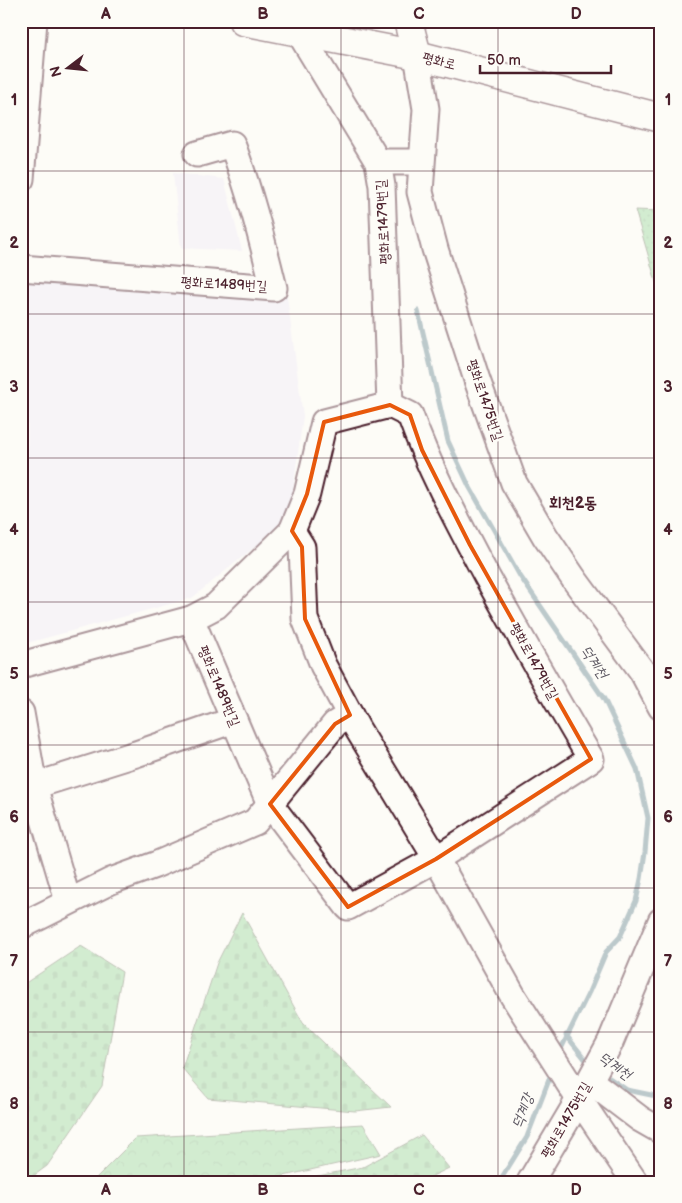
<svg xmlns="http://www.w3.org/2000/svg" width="682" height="1203" viewBox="0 0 682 1203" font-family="'Balsamiq Sans','Poor Story',sans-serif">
<defs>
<pattern id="forest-crowns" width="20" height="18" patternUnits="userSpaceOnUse" patternTransform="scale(1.25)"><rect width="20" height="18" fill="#9edaa1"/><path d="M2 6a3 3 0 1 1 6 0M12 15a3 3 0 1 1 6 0" fill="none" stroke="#8abb8b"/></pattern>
<pattern id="cemetery-stones" width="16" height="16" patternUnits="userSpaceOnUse" patternTransform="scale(1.25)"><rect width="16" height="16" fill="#9edaa1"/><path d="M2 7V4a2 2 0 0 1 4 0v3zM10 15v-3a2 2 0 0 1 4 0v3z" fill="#8abb8b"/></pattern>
<pattern id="park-dots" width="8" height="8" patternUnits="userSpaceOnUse" patternTransform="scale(1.25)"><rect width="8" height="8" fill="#9edaa1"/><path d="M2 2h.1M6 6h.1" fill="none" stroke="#8abb8b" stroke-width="1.8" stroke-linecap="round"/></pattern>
</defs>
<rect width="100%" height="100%" fill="#fdfcf7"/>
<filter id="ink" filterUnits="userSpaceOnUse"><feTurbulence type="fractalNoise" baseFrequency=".02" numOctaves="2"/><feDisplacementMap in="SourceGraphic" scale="10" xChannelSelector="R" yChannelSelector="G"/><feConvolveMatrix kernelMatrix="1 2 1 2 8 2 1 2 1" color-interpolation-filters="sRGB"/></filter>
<g filter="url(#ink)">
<g fill="#efebf6">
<polygon points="173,173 224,179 242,251 181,248"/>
<polygon points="28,282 286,289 303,416 289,519 192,598 27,643"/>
</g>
<polygon fill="url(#forest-crowns)" stroke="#747c66" points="363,1124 381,1154 266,1180 266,1182 92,1182 136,1138"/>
<g fill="url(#cemetery-stones)" stroke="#747c66">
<polygon points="242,913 303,1023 391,1107 355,1111 208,1098 182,1068 217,963"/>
<polygon points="81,946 122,972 102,1086 47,1166 25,1182 21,1182 21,986"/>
<polygon points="422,1135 449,1168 420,1182 288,1182 363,1167"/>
</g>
<polygon fill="url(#park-dots)" stroke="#747c66" points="635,210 661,211 661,299"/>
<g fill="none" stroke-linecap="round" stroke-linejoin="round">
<g stroke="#6d8c95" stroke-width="5">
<polyline points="418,311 448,441 469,486 520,576 604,699 637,769 648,818 645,852 641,879 636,901 620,937 606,952 589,992 559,1053"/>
<polyline points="566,1035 589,1064"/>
<polyline points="602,1073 627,1090 661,1097"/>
<polyline points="499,1182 527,1137 552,1072"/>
</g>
<defs>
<g id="minor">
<polyline points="299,32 378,162 382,186 390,405 324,422 307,494 292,531 302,547 305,619 323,665 357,728 433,853 513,996 579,1099 635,1182"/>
<polyline points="417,55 426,109 420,192 435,249 477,380 514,483 545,536 574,579 642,671 661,707"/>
<polyline points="378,162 421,162"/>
<polyline points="21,179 34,21"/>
<path d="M21,268L274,288C262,240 250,191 232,144L197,154"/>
<polyline points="191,619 216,606 292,531"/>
<path d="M21,665L191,619L270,804L348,907L436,859L591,759C555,699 521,638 487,577C459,524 430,471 410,415L390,405"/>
<polyline points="21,713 34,786 68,901"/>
<polyline points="21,790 136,754 234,720"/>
<polyline points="21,926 111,881 155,865 255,822 335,724 350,715"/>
<polyline points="590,1081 640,1119 661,1131"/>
<polyline points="530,1182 584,1091 610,1043 661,921"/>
</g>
<g id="major">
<polyline points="243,21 417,55 661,118"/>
<polyline points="408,21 417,55"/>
</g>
</defs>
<use href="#minor" stroke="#4a1f2b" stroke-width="29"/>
<use href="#major" stroke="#4a1f2b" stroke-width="31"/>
<use href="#minor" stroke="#fdfcf7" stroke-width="25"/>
<use href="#major" stroke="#fdfcf7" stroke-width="28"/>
</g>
</g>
<path d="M0 0H682V1203H0ZM390,405L410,415L422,450L470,545L591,759L436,859L348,907L270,804L335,724L350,715L305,619L302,547L292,531L307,494L324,422Z" fill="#fdfcf7" fill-opacity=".55" fill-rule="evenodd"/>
<path fill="none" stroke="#e8590c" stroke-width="4" stroke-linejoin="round" d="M390,405L410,415L422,450L470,545L591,759L436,859L348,907L270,804L335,724L350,715L305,619L302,547L292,531L307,494L324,422Z"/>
<path fill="none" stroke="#4a1f2b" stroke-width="1" stroke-opacity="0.55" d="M184,21V1182M341,21V1182M498,21V1182M21,171H661M21,314H661M21,458H661M21,602H661M21,745H661M21,888H661M21,1032H661"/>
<g text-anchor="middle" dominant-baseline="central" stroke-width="5" stroke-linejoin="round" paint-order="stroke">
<g font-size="14" fill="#4a1f2b" stroke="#fdfcf7">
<text transform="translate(439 61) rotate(14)">평화로</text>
<text transform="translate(383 222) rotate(-93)">평화로1479번길</text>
<text transform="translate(224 284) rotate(3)">평화로1489번길</text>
<text transform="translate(485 400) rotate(71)">평화로1475번길</text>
<text transform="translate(534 661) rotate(61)">평화로1479번길</text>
<text transform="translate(219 686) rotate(67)">평화로1489번길</text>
<text transform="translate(566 1120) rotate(-60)">평화로1475번길</text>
</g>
<g font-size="15" font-style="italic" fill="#5b5660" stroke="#fdfcf7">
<text transform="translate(594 662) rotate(56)">덕계천</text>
<text transform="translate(615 1066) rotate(35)">덕계천</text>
<text transform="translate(523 1111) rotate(-69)">덕계강</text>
</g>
<g font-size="16" font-weight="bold" fill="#4a1f2b" stroke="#fdfcf7">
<text x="573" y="503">회천2동</text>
</g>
</g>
<rect width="682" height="1203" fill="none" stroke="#fdfcf7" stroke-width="55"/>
<g transform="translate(68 68) rotate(254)" stroke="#fdfcf7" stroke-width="4" paint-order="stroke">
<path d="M0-4L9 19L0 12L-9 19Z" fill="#4a1f2b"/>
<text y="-8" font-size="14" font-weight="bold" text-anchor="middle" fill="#4a1f2b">N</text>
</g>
<path d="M480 65v8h131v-8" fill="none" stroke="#4a1f2b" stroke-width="2.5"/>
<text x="487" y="65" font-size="15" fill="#4a1f2b" stroke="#fdfcf7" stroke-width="4" paint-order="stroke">50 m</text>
<rect x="28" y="28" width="626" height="1148" fill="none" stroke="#4a1f2b" stroke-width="2"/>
<g font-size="16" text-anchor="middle" font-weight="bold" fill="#4a1f2b">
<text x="106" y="19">A</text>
<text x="263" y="19">B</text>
<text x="419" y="19">C</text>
<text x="576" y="19">D</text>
<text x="14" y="105">1</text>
<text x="668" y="105">1</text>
<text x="14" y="248">2</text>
<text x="668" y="248">2</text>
<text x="14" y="392">3</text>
<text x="668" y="392">3</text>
<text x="14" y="535">4</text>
<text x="668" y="535">4</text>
<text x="14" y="679">5</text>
<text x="668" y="679">5</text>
<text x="14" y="822">6</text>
<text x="668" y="822">6</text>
<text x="14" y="966">7</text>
<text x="668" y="966">7</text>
<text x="14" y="1109">8</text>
<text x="668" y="1109">8</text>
<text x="106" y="1195">A</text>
<text x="263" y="1195">B</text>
<text x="419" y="1195">C</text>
<text x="576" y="1195">D</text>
</g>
</svg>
